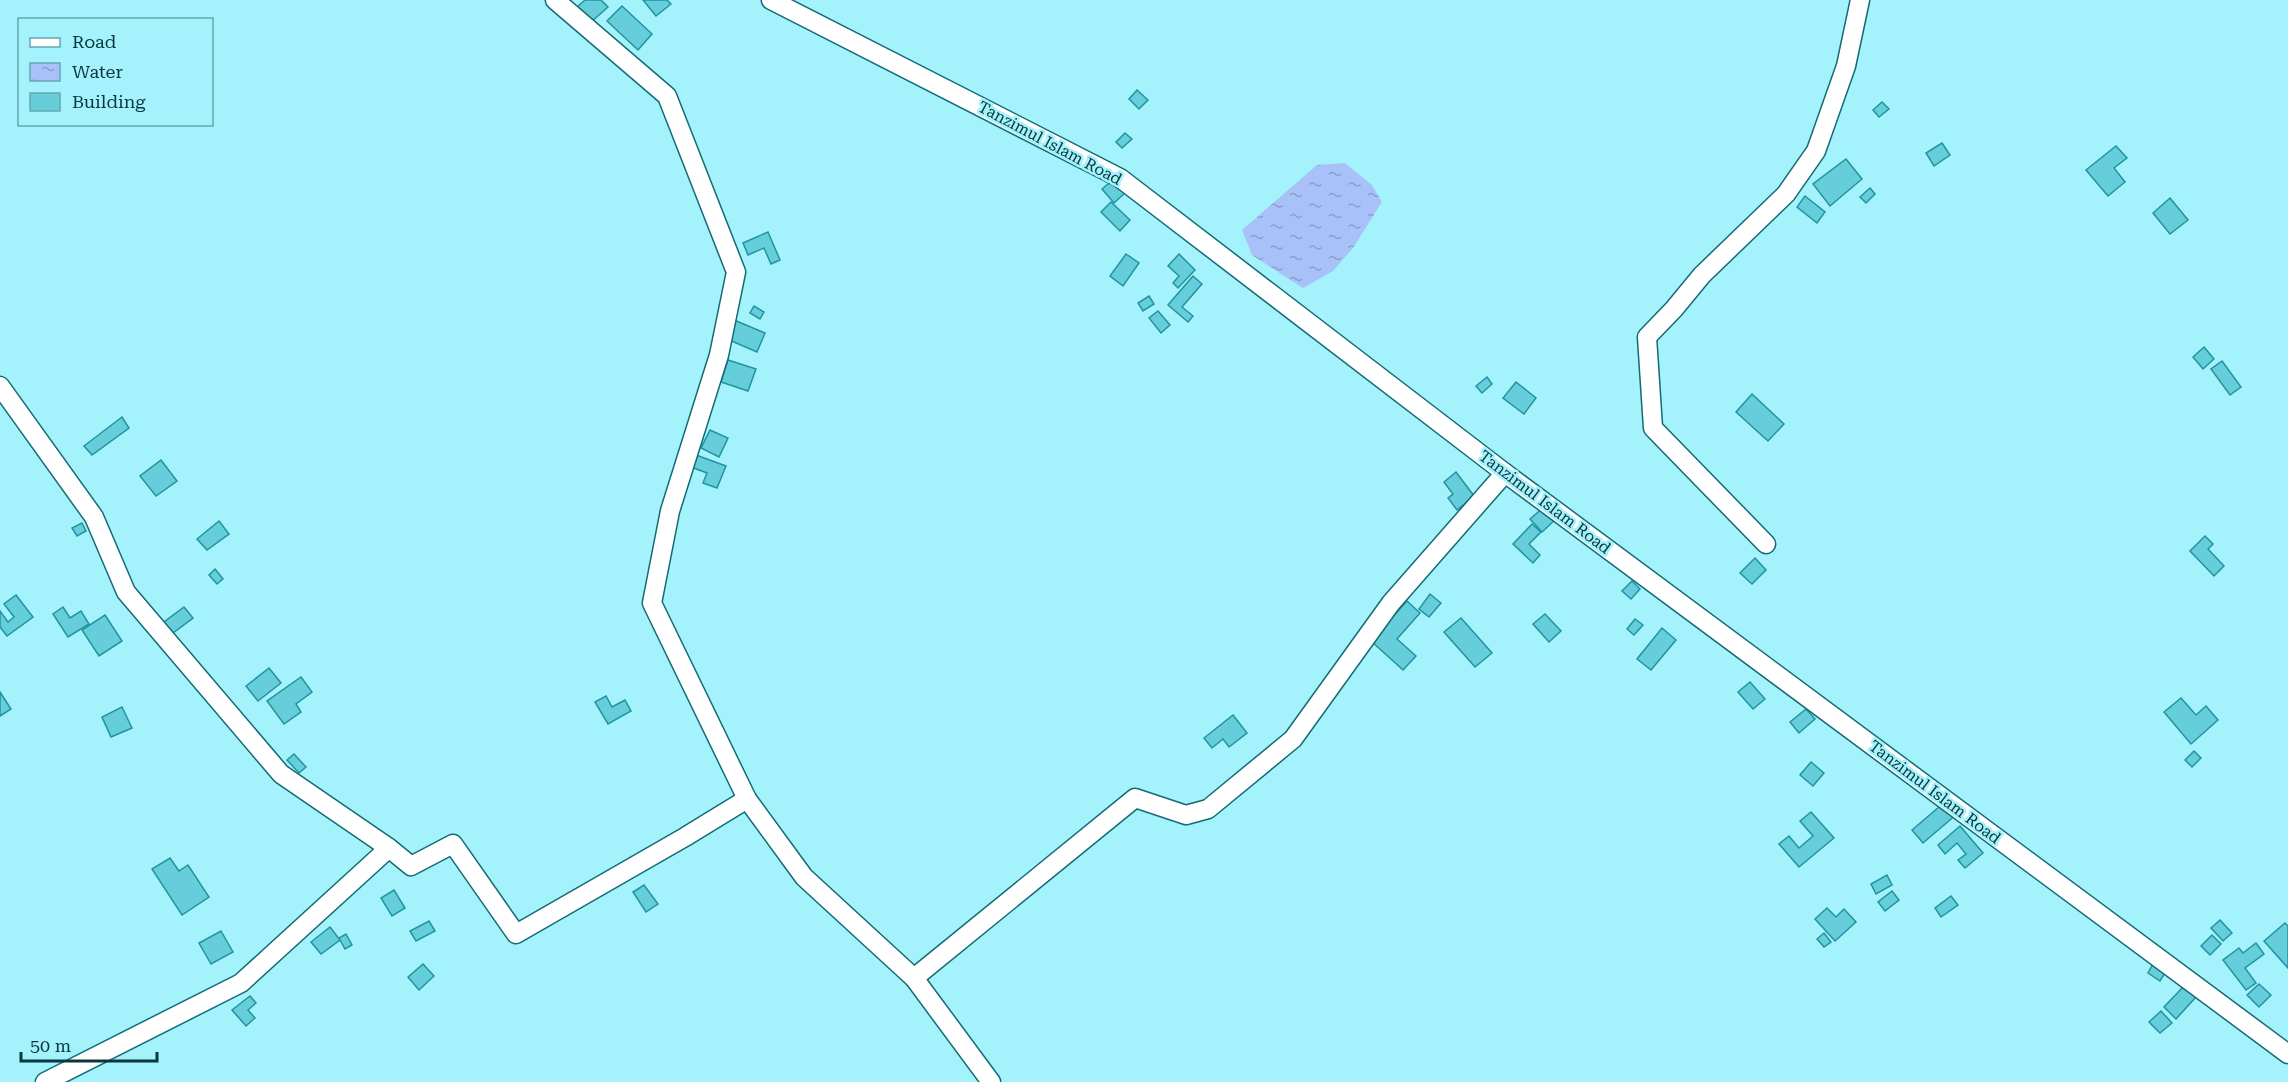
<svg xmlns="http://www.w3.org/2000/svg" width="2288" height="1082" viewBox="0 0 2288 1082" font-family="'Roboto Serif',serif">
<defs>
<pattern id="water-ripples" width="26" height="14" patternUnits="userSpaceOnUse" patternTransform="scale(1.5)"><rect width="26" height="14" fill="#a9c1f9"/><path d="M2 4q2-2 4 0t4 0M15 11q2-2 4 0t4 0" fill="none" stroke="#889ecb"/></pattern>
</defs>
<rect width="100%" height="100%" fill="#a4f2fc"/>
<polygon fill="url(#water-ripples)" points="1345,163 1372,185 1382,202 1353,248 1333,271 1303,288 1252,255 1242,230 1317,165"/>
<g fill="#66cdda" stroke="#2194a0" stroke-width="1.5">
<polygon points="585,0 601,0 608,7 590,23 577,7"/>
<polygon points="643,0 667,0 671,4 656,16"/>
<polygon points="622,6 652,34 638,50 607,21"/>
<polygon points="1137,90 1148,100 1139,109 1129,99"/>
<polygon points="1882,102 1889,109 1879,117 1873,110"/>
<polygon points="1125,133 1132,139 1122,148 1116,142"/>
<polygon points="1942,143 1950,155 1934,166 1926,153"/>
<polygon points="2116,146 2127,158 2114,168 2125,182 2108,196 2086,170"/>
<polygon points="1846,159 1862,179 1830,206 1813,184"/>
<polygon points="1114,179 1126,192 1114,203 1102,189"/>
<polygon points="1870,188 1875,194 1866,203 1860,197"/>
<polygon points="1805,196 1825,212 1817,223 1797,207"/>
<polygon points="2170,198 2188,220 2170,234 2153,213"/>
<polygon points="1111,202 1130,220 1120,231 1101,212"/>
<polygon points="768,232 780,260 771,264 764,248 748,255 743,243"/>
<polygon points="1126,254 1139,263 1123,286 1110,276"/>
<polygon points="1179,254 1195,270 1178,288 1173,283 1179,276 1168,266"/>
<polygon points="1193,276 1202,284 1182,307 1193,316 1188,322 1168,305"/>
<polygon points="1149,296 1154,304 1143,311 1138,303"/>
<polygon points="754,306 764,312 760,319 750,313"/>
<polygon points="1158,311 1170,325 1161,333 1149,318"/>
<polygon points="734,320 765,333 757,352 727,339"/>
<polygon points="2204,347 2214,359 2203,369 2193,357"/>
<polygon points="728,360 756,369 748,391 721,382"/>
<polygon points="2222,361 2241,387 2230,395 2211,369"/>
<polygon points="1487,377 1492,384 1482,393 1476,386"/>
<polygon points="1516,382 1536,398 1524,414 1503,398"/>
<polygon points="1752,394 1784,424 1768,441 1736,412"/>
<polygon points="122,417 129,428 92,455 84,446"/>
<polygon points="710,430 728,438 719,457 701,448"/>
<polygon points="696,455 726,466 717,488 703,483 707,473 691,467"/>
<polygon points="161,460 177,481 156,496 140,476"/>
<polygon points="1456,472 1474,496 1457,510 1448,498 1453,494 1444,482"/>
<polygon points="1544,507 1555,520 1542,532 1530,519"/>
<polygon points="219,521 229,534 207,550 197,539"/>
<polygon points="82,523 86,531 77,536 72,528"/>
<polygon points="1532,524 1541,532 1529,544 1540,555 1533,563 1513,544"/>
<polygon points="2205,536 2213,544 2208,549 2224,566 2214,576 2190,551"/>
<polygon points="1755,558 1766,570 1752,584 1740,573"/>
<polygon points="215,569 223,579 217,584 209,575"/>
<polygon points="1632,581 1640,589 1631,599 1622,591"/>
<polygon points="1430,594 1441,603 1429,617 1419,609"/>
<polygon points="16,595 33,617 7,636 0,627 0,611 8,622 14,617 4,604"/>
<polygon points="1407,601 1420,613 1397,639 1416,656 1403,670 1371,641"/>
<polygon points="63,607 70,618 81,611 89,624 68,637 53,614"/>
<polygon points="184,607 193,618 169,636 160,625"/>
<polygon points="1545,614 1561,631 1549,642 1533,624"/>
<polygon points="105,615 122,641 99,656 82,630"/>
<polygon points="1461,618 1492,653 1475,667 1444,632"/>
<polygon points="1635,619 1643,625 1634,635 1627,629"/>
<polygon points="1662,628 1676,640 1651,670 1637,659"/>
<polygon points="269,668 281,683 258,701 246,686"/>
<polygon points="301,677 312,692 296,704 301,712 284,724 267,701"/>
<polygon points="1750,682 1765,699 1753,709 1738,692"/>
<polygon points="0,692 11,709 0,716"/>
<polygon points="606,696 612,707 625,700 631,711 608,724 595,702"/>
<polygon points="2181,698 2196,715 2206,706 2218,720 2191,744 2164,712"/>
<polygon points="122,707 132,728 111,737 102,717"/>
<polygon points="1806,709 1815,719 1799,733 1790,722"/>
<polygon points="1233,715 1247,733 1229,747 1223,739 1212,748 1204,738"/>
<polygon points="2194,751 2201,758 2192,767 2185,760"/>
<polygon points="294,754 306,767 299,773 287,760"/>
<polygon points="1811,762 1824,773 1813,786 1800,775"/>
<polygon points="1946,801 1957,814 1923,843 1912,830"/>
<polygon points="1811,812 1834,838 1799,867 1779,844 1789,836 1799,848 1813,836 1800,821"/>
<polygon points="1960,826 1983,853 1965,868 1958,860 1966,854 1957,843 1945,854 1938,845"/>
<polygon points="170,858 179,871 188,865 209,897 182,915 152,869"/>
<polygon points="1887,875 1892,885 1876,894 1871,884"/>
<polygon points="644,885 658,904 646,912 633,892"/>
<polygon points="394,890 405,908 392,916 381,898"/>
<polygon points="1892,891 1899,900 1885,911 1878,902"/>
<polygon points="1951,896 1958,905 1941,917 1935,908"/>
<polygon points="1827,908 1836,917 1844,909 1856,922 1835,941 1815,919"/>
<polygon points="2220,920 2232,933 2223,941 2211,928"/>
<polygon points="429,921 435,931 416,941 410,931"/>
<polygon points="2285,923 2288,926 2288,968 2264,941"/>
<polygon points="330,927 340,940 321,954 311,942"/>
<polygon points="221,931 233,952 211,964 199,943"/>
<polygon points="1824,933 1831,942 1824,947 1817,939"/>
<polygon points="346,934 352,945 345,949 339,938"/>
<polygon points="2212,935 2221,944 2210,955 2201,946"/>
<polygon points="2256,943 2264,954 2245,968 2256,983 2246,990 2223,960 2239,948 2243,953"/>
<polygon points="2155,960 2168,968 2160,981 2148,973"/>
<polygon points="423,964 434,976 419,990 408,977"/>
<polygon points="2259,984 2271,995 2259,1007 2247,995"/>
<polygon points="2184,986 2196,997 2176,1019 2164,1007"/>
<polygon points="250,996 256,1003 248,1010 255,1018 246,1026 232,1010"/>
<polygon points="2161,1011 2172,1023 2160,1033 2149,1022"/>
</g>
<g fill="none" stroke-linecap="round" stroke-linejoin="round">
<defs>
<g id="minor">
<polyline points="555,0 667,96 736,272 719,355 670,511 652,603 747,799 804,877 914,978 991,1082"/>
<polyline points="771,0 1120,178 1505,473 2288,1054"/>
<polyline points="0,386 94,517 126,592 281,774 389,848 411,866 453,844 516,934 685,837 747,799"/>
<polyline points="1766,544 1653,428 1647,337 1674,309 1702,275 1786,194 1816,151 1846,66 1860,0"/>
<polyline points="914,978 1135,798 1186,815 1208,809 1293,739 1391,603 1505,473"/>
<polyline points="45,1082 241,983 389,848"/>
</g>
</defs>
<use href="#minor" stroke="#136b75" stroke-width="21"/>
<use href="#minor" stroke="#fff" stroke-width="18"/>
</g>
<g text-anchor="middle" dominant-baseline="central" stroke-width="5" stroke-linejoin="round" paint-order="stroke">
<g font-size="16" fill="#08383d" stroke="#a4f2fc">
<text transform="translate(1050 143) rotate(28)">Tanzimul Islam Road</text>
<text transform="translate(1545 502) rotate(37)">Tanzimul Islam Road</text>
<text transform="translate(1935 792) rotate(37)">Tanzimul Islam Road</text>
</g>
</g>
<rect x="18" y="18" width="195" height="108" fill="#a4f2fc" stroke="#66a8b0" stroke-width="1.5"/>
<rect x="30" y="38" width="30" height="9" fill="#ffffff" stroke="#66a8b0" stroke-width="1.5"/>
<text x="72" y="48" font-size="18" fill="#08383d">Road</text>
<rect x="30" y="63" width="30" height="18" fill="url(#water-ripples)" stroke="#66a8b0" stroke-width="1.5"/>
<text x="72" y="78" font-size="18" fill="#08383d">Water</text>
<rect x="30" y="93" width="30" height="18" fill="#66cdda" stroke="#66a8b0" stroke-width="1.5"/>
<text x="72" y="108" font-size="18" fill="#08383d">Building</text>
<path d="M21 1052v9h136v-9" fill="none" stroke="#08383d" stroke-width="3"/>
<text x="30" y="1052" font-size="18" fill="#08383d" stroke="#a4f2fc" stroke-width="4.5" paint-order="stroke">50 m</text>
</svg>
